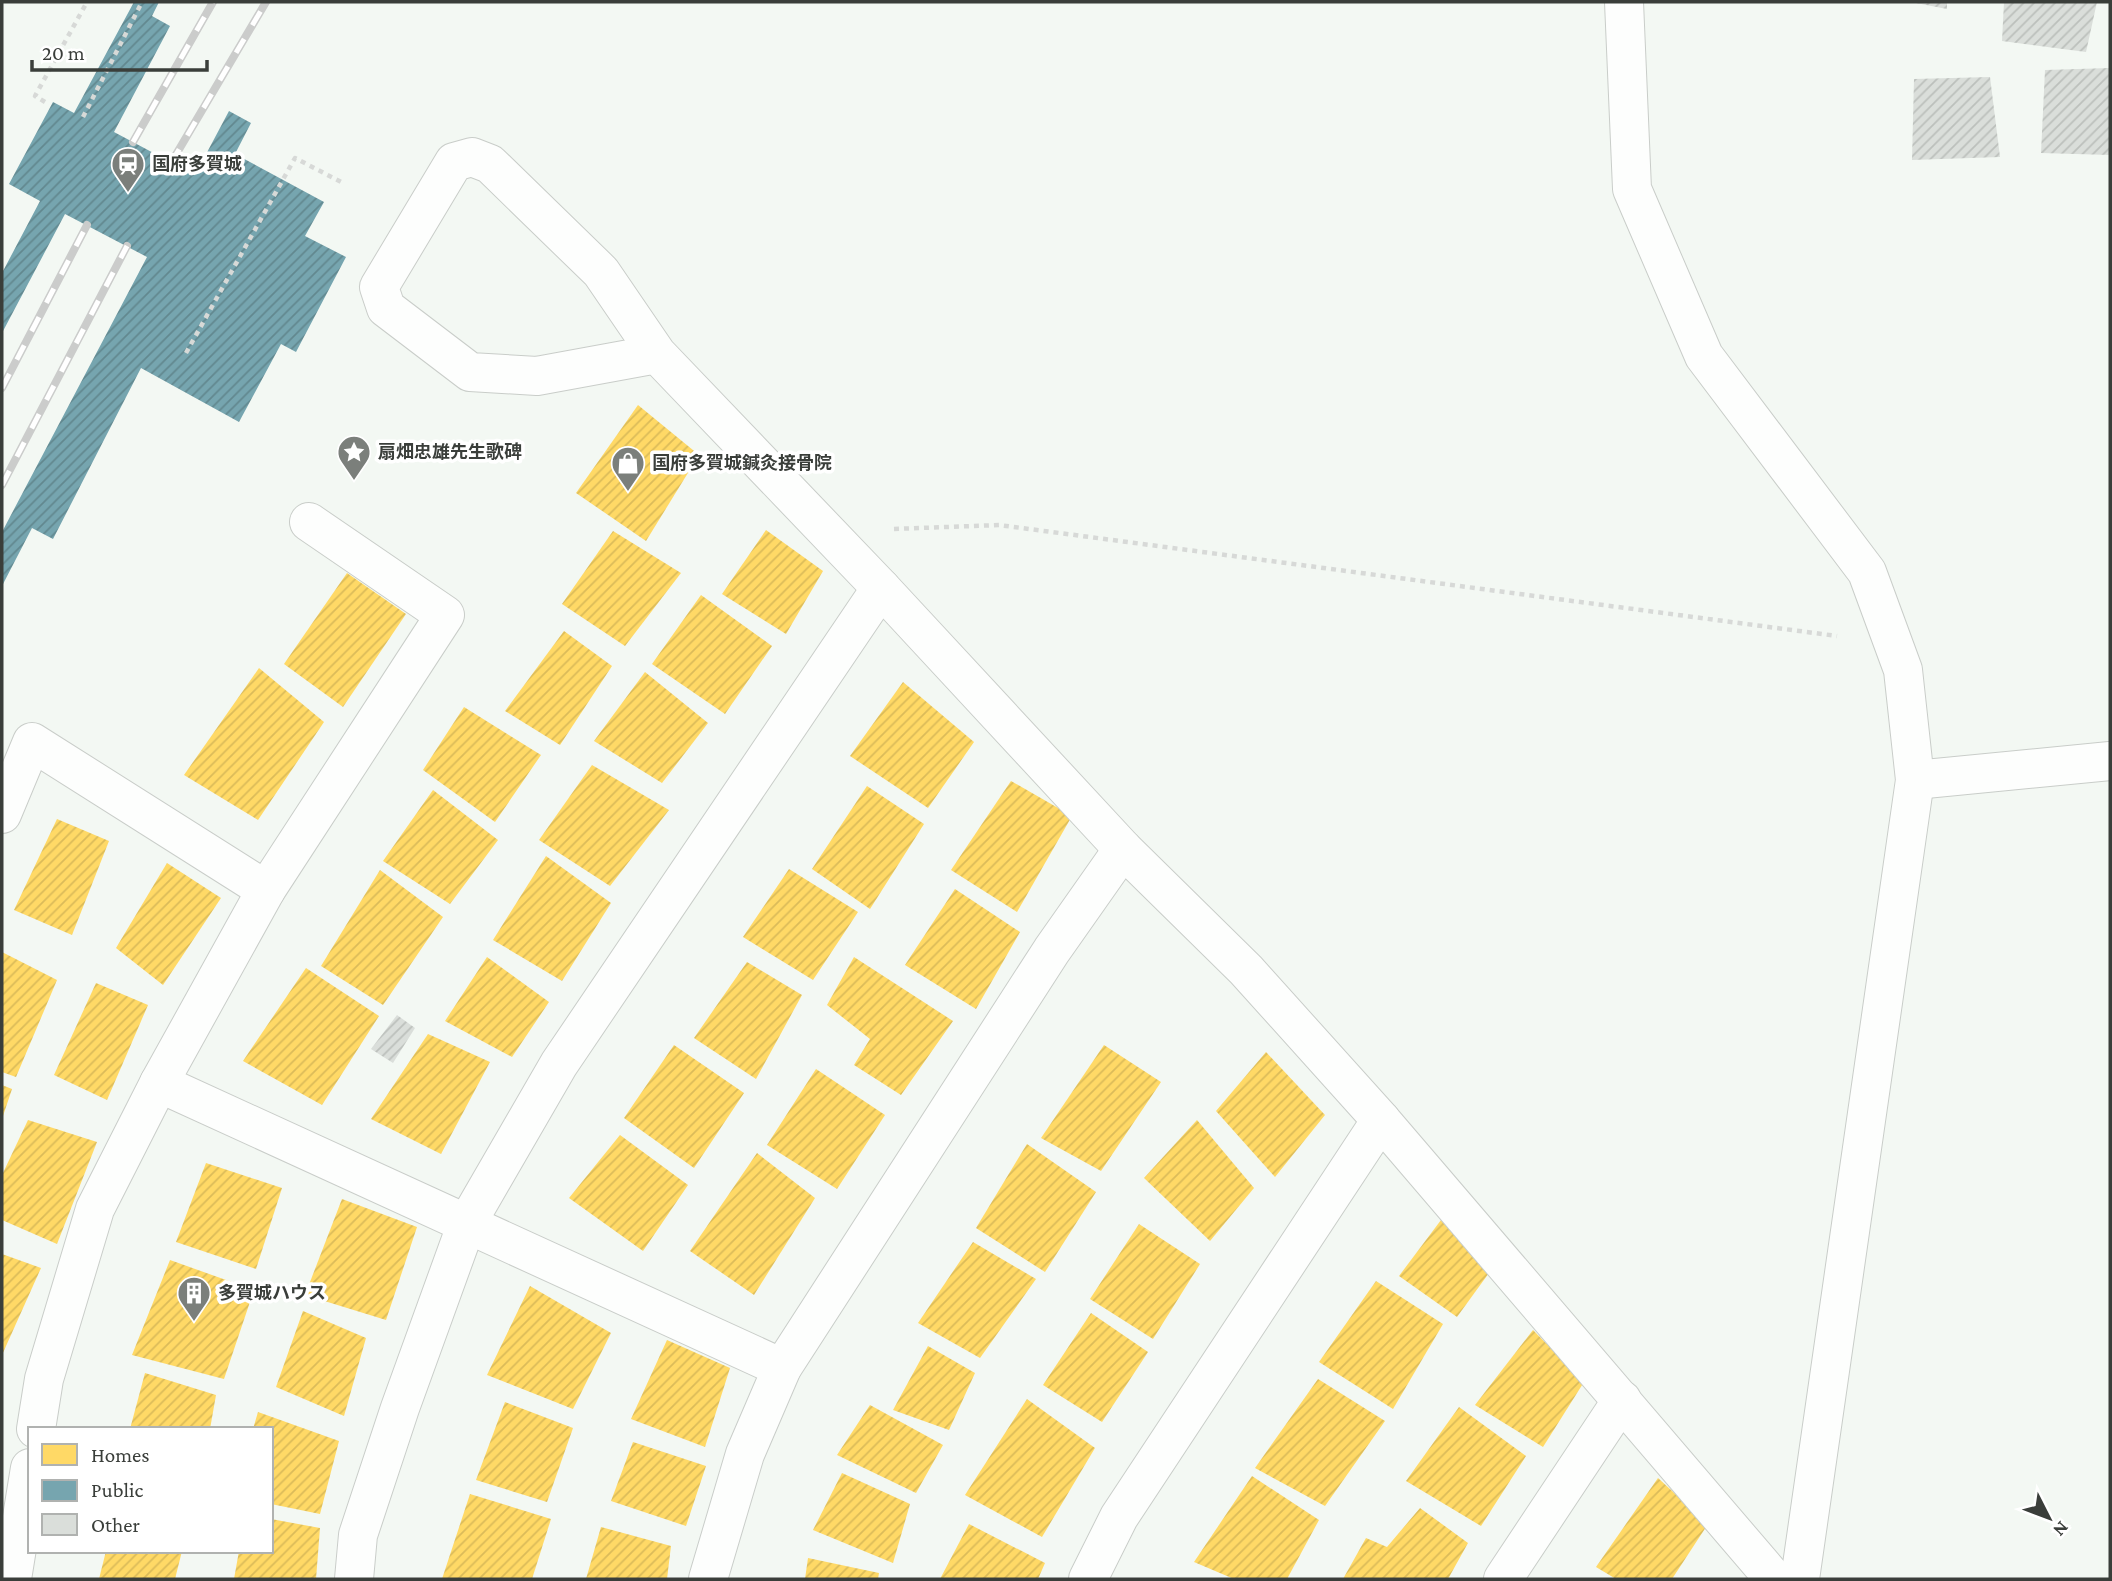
<svg xmlns="http://www.w3.org/2000/svg" width="2112" height="1581" viewBox="0 0 2112 1581" font-family="'Crimson Pro','Noto Sans JP',serif">
<defs>
<pattern id="homes-hatch" width="6" height="6" patternUnits="userSpaceOnUse" patternTransform="scale(1.75)"><rect width="6" height="6" fill="#ffd966"/><path d="M-1 1l2-2M0 6l6-6M5 7l2-2" fill="none" stroke="#dbbb59"/></pattern>
<pattern id="public-hatch" width="6" height="6" patternUnits="userSpaceOnUse" patternTransform="scale(1.75)"><rect width="6" height="6" fill="#76a5af"/><path d="M-1 1l2-2M0 6l6-6M5 7l2-2" fill="none" stroke="#62888f"/></pattern>
<pattern id="building-hatch" width="6" height="6" patternUnits="userSpaceOnUse" patternTransform="scale(1.75)"><rect width="6" height="6" fill="#dadeda"/><path d="M-1 1l2-2M0 6l6-6M5 7l2-2" fill="none" stroke="#bcc0bc"/></pattern>
</defs>
<rect width="100%" height="100%" fill="#f3f8f3"/>
<g fill="url(#homes-hatch)">
<polygon points="638,405 699,455 646,541 576,493"/>
<polygon points="766,530 823,571 786,634 722,594"/>
<polygon points="613,531 681,573 625,646 562,604"/>
<polygon points="347,573 406,614 343,707 284,664"/>
<polygon points="701,595 772,646 725,714 652,664"/>
<polygon points="564,631 612,666 560,745 505,711"/>
<polygon points="259,668 324,722 258,820 184,775"/>
<polygon points="645,672 708,723 662,783 594,741"/>
<polygon points="903,682 974,742 928,808 850,756"/>
<polygon points="464,707 541,755 495,822 423,770"/>
<polygon points="592,765 669,810 610,886 539,840"/>
<polygon points="1011,781 1072,816 1017,912 951,870"/>
<polygon points="867,786 924,824 870,909 812,869"/>
<polygon points="433,790 498,840 450,904 383,861"/>
<polygon points="57,819 109,841 72,935 14,910"/>
<polygon points="546,856 611,903 562,981 493,940"/>
<polygon points="167,863 221,898 163,985 116,948"/>
<polygon points="789,869 858,912 813,980 743,937"/>
<polygon points="380,870 443,917 383,1005 321,966"/>
<polygon points="955,889 1020,932 976,1009 905,965"/>
<polygon points="2,952 57,980 16,1077 2,1072"/>
<polygon points="487,957 549,1002 512,1057 445,1021"/>
<polygon points="854,957 953,1021 901,1095 854,1065 870,1039 827,1005"/>
<polygon points="747,962 802,995 756,1079 694,1038"/>
<polygon points="306,968 379,1016 322,1105 243,1061"/>
<polygon points="96,983 148,1005 107,1100 54,1075"/>
<polygon points="428,1034 490,1062 441,1154 371,1119"/>
<polygon points="674,1045 744,1093 694,1168 624,1118"/>
<polygon points="1104,1045 1161,1082 1101,1171 1041,1138"/>
<polygon points="1266,1052 1325,1115 1275,1177 1216,1111"/>
<polygon points="816,1069 885,1115 837,1189 767,1145"/>
<polygon points="2,1085 12,1089 2,1119"/>
<polygon points="28,1120 97,1142 57,1244 2,1220 2,1175"/>
<polygon points="1197,1120 1254,1188 1210,1241 1144,1178"/>
<polygon points="620,1135 688,1185 643,1251 569,1198"/>
<polygon points="1027,1144 1096,1192 1045,1272 976,1228"/>
<polygon points="757,1153 815,1198 754,1295 690,1251"/>
<polygon points="206,1163 282,1188 256,1269 176,1242"/>
<polygon points="342,1199 417,1227 386,1320 305,1295"/>
<polygon points="1444,1216 1494,1266 1457,1317 1399,1276"/>
<polygon points="1139,1224 1200,1264 1153,1339 1090,1299"/>
<polygon points="973,1242 1036,1279 980,1358 918,1323"/>
<polygon points="2,1254 41,1268 2,1355"/>
<polygon points="170,1260 254,1290 224,1379 132,1355"/>
<polygon points="1376,1281 1443,1324 1393,1409 1319,1362"/>
<polygon points="530,1286 611,1333 573,1409 487,1375"/>
<polygon points="303,1311 366,1338 344,1416 276,1387"/>
<polygon points="1091,1313 1148,1352 1102,1422 1043,1385"/>
<polygon points="1533,1330 1584,1382 1543,1447 1475,1405"/>
<polygon points="667,1340 730,1368 705,1447 631,1419"/>
<polygon points="928,1346 975,1373 949,1430 893,1410"/>
<polygon points="145,1373 216,1395 210,1429 130,1429"/>
<polygon points="1318,1379 1385,1421 1325,1506 1255,1468"/>
<polygon points="1027,1399 1095,1448 1042,1537 965,1495"/>
<polygon points="505,1402 573,1428 547,1502 476,1480"/>
<polygon points="870,1405 943,1445 916,1493 837,1455"/>
<polygon points="1459,1407 1526,1456 1481,1526 1406,1481"/>
<polygon points="258,1412 339,1441 320,1514 271,1504 271,1429 253,1429"/>
<polygon points="633,1442 706,1466 686,1526 611,1501"/>
<polygon points="842,1473 910,1504 893,1563 813,1530"/>
<polygon points="1252,1476 1319,1520 1287,1579 1234,1579 1194,1562"/>
<polygon points="1658,1478 1708,1524 1672,1579 1616,1579 1596,1567"/>
<polygon points="470,1494 551,1519 532,1579 442,1579"/>
<polygon points="1420,1508 1468,1543 1448,1579 1343,1579 1366,1538 1387,1547"/>
<polygon points="271,1519 320,1528 316,1579 234,1579 239,1551 271,1551"/>
<polygon points="969,1524 1045,1563 1038,1579 940,1579"/>
<polygon points="601,1527 671,1546 667,1579 586,1579"/>
<polygon points="106,1551 182,1551 175,1579 99,1579"/>
<polygon points="808,1558 879,1573 878,1579 805,1579"/>
</g>
<polygon fill="url(#public-hatch)" points="134,2 159,2 152,16 170,26 114,132 195,175 229,111 251,123 235,154 324,202 305,236 346,257 296,352 281,344 239,422 141,368 53,539 32,528 2,586 2,532 147,257 65,214 2,333 2,273 40,201 9,184 53,102 74,113"/>
<g fill="url(#building-hatch)">
<polygon points="1916,2 1947,2 1947,9 1916,3"/>
<polygon points="2004,2 2097,2 2086,52 2002,41"/>
<polygon points="2110,68 2110,155 2041,153 2045,70"/>
<polygon points="1990,77 2000,157 1912,160 1914,79"/>
<polygon points="397,1015 415,1028 393,1063 371,1049"/>
</g>
<g fill="none" stroke-linecap="round" stroke-linejoin="round">
<defs>
<g id="minor">
<polyline points="1624,2 1632,189 1704,356 1867,572 1903,670 1915,780 1800,1579"/>
<polyline points="657,354 537,376 470,372 386,308 379,287 454,162 472,157 490,164 601,272 657,354 881,588 1123,849 1246,970 1381,1120 1774,1579"/>
<polyline points="1915,780 2110,761"/>
<polyline points="2,814 32,742 266,890"/>
<polyline points="159,1083 782,1368"/>
<polyline points="36,1429 44,1379 95,1209 159,1083 266,890 445,615 309,522"/>
<polyline points="12,1579 30,1468"/>
<polyline points="354,1579 358,1535 400,1408 467,1223 559,1064 881,588"/>
<polyline points="708,1579 745,1454 782,1368 1052,950 1123,849"/>
<polyline points="1088,1579 1119,1517 1381,1120"/>
<polyline points="1503,1579 1622,1400"/>
</g>
</defs>
<use href="#minor" stroke="#c9cdc9" stroke-width="40"/>
<g stroke="#d7d9d7" stroke-width="4.5" stroke-dasharray="5 5" stroke-linecap="butt">
<polyline points="45,102 35,96 87,2"/>
<polyline points="83,117 142,2"/>
<polyline points="186,353 295,158 343,183"/>
<polyline points="894,529 999,525 1837,636"/>
</g>
<use href="#minor" stroke="#fdfefd" stroke-width="38"/>
<defs>
<g id="rail">
<polyline points="133,142 213,2"/>
<polyline points="171,163 266,2"/>
<polyline points="2,388 87,225"/>
<polyline points="2,485 127,246"/>
</g>
</defs>
<use href="#rail" stroke="#cbcccb" stroke-width="8"/>
<use href="#rail" stroke="#fff" stroke-width="5" stroke-dasharray="16" stroke-linecap="butt"/>
</g>
<defs>
<symbol id="station-pin" viewBox="-11 -11 22 30"><path d="M0 17L-7.5 6A9.5 9.5 0 1 1 7.5 6Z" fill="#7b7f7b" stroke="#fff"/><path d="M-3-6H3Q5-6 5-4V2Q5 4 3 4L4.5 6H3L1.5 4h-3L-3 6H-4.5L-3 4Q-5 4-5 2V-4Q-5-6-3-6ZM-3.5-4v3h7v-3ZM-3.5 1v1.5H-2V1ZM2 1v1.5H3.5V1Z" fill="#fff"/></symbol>
<symbol id="sight-pin" viewBox="-11 -11 22 30"><path d="M0 17L-7.5 6A9.5 9.5 0 1 1 7.5 6Z" fill="#7b7f7b" stroke="#fff"/><path d="M0-6L1.8-2.2L6-1.7L2.9 1.2L3.7 5.4L0 3.3L-3.7 5.4L-2.9 1.2L-6-1.7L-1.8-2.2Z" fill="#fff"/></symbol>
<symbol id="shop-pin" viewBox="-11 -11 22 30"><path d="M0 17L-7.5 6A9.5 9.5 0 1 1 7.5 6Z" fill="#7b7f7b" stroke="#fff"/><path d="M-5-2.5h2.3a2.7 3.5 0 0 1 5.4 0H5L5.5 6h-11ZM-1.5-2.5h3a1.5 2.3 0 0 0-3 0Z" fill="#fff"/></symbol>
<symbol id="building-pin" viewBox="-11 -11 22 30"><path d="M0 17L-7.5 6A9.5 9.5 0 1 1 7.5 6Z" fill="#7b7f7b" stroke="#fff"/><path d="M-4-6H4V6H1V3H-1V6H-4ZM-2.5-4.3h1.7v1.8h-1.7ZM.8-4.3h1.7v1.8H.8ZM-2.5-1h1.7V.8h-1.7ZM.8-1h1.7V.8H.8Z" fill="#fff"/></symbol>
</defs>
<g fill-rule="evenodd">
<use href="#station-pin" x="109" y="145" width="38" height="52"/>
<use href="#sight-pin" x="335" y="433" width="38" height="52"/>
<use href="#shop-pin" x="609" y="444" width="38" height="52"/>
<use href="#building-pin" x="175" y="1274" width="38" height="52"/>
</g>
<g text-anchor="middle" dominant-baseline="central" stroke-width="7" stroke-linejoin="round" paint-order="stroke">
<g font-size="18" font-weight="bold" fill="#3a3e3a" stroke="#fff" text-anchor="start">
<text x="152" y="164">国府多賀城</text>
<text x="378" y="452">扇畑忠雄先生歌碑</text>
<text x="652" y="463">国府多賀城鍼灸接骨院</text>
<text x="218" y="1293">多賀城ハウス</text>
</g>
</g>
<rect width="2112" height="1581" fill="none" stroke="#3a3e3a" stroke-width="7"/>
<rect x="28" y="1427" width="245" height="126" fill="#ffffff" stroke="#b0b2b0" stroke-width="2"/>
<rect x="42" y="1444" width="35" height="21" fill="#ffd966" stroke="#b0b2b0" stroke-width="2"/>
<text x="91" y="1462" font-size="21" fill="#3a3e3a">Homes</text>
<rect x="42" y="1480" width="35" height="21" fill="#76a5af" stroke="#b0b2b0" stroke-width="2"/>
<text x="91" y="1497" font-size="21" fill="#3a3e3a">Public</text>
<rect x="42" y="1514" width="35" height="21" fill="#dadeda" stroke="#b0b2b0" stroke-width="2"/>
<text x="91" y="1532" font-size="21" fill="#3a3e3a">Other</text>
<g transform="translate(2049 1518) rotate(132)" stroke="#ffffff" stroke-width="5" paint-order="stroke">
<path d="M0-5L12 26L0 18L-12 26Z" fill="#3a3e3a"/>
<text y="-10" font-size="19" font-weight="bold" text-anchor="middle" fill="#3a3e3a">N</text>
</g>
<path d="M32 60v10h175v-10" fill="none" stroke="#3a3e3a" stroke-width="3.5"/>
<text x="42" y="60" font-size="21" fill="#3a3e3a" stroke="#ffffff" stroke-width="5" paint-order="stroke">20 m</text>
</svg>
